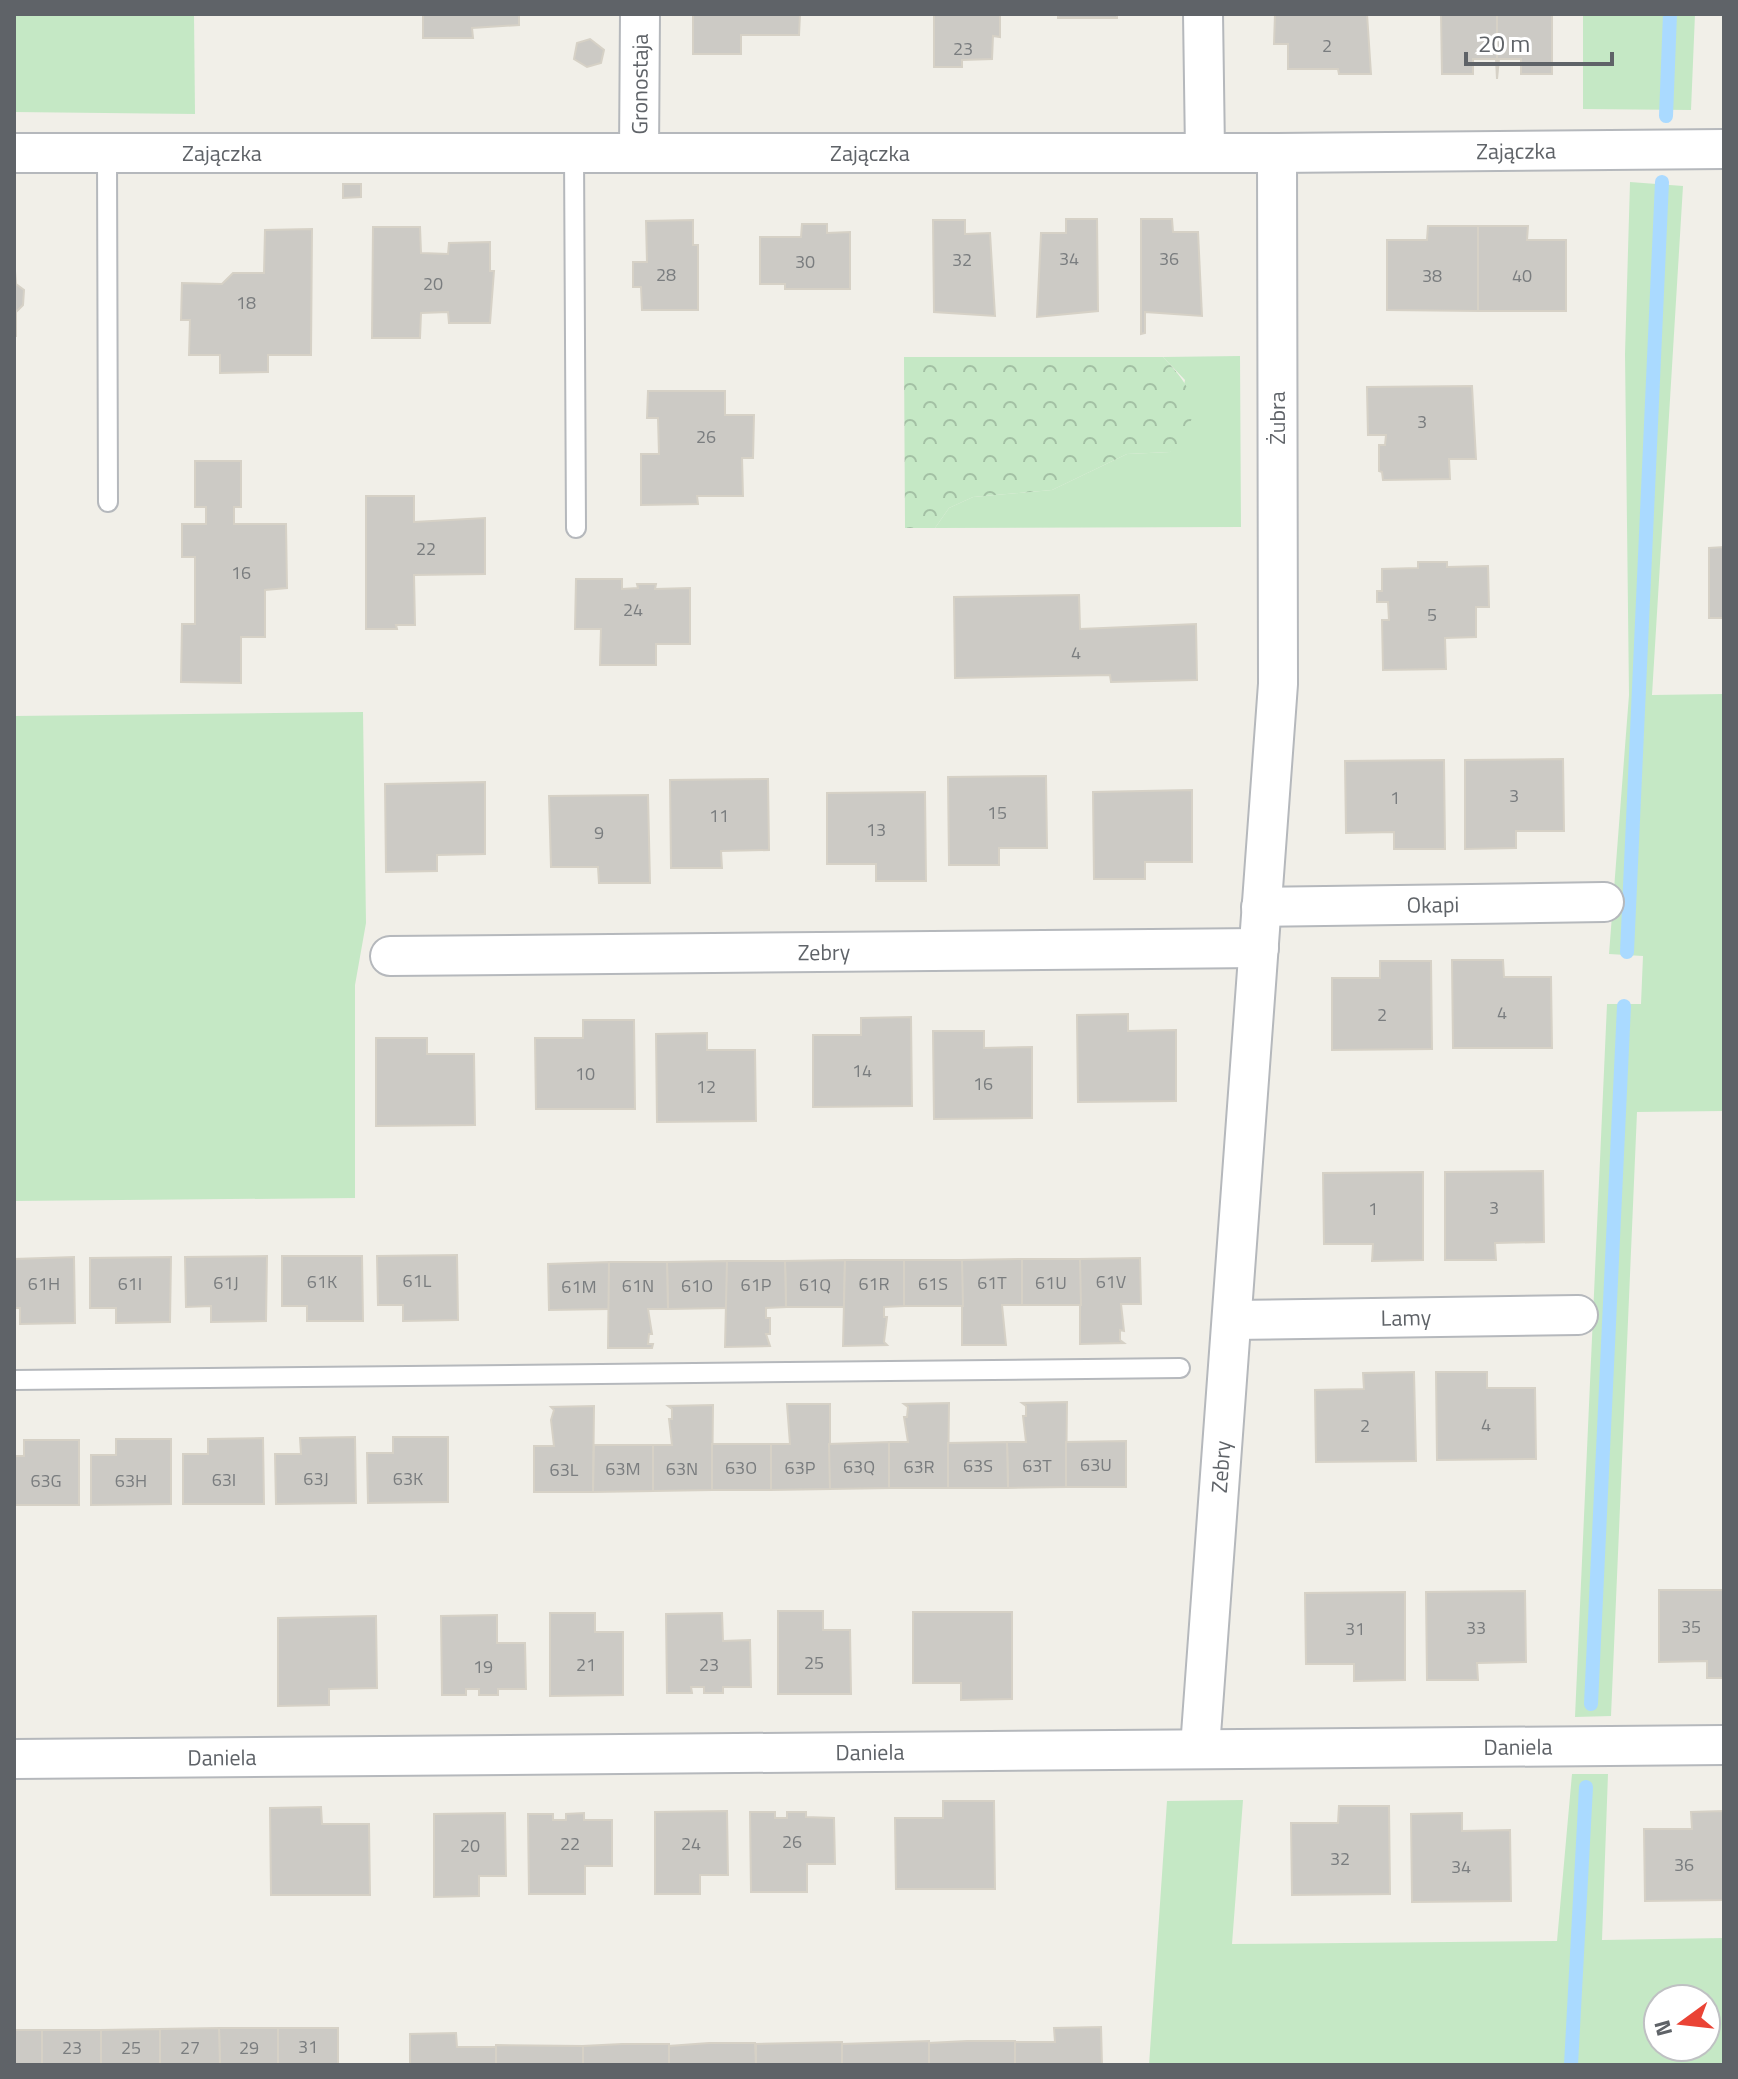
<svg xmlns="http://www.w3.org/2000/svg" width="1738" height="2079" viewBox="0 0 1738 2079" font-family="'Titillium Web',sans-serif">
<defs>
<pattern id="forest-crowns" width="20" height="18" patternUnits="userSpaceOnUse" patternTransform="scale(2)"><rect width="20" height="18" fill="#c5e8c5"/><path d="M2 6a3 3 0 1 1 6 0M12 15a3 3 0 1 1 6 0" fill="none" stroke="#a3c0a4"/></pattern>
</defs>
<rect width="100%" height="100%" fill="#f1efe8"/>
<g fill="#c5e8c5" fill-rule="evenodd">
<polygon points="14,14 194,14 195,114 14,112"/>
<polygon points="1583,14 1695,14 1691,110 1583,109"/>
<polygon points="1630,182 1683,186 1652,695 1724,694 1724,1111 1637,1112 1611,1716 1575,1717 1607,1004 1641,1004 1643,956 1609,954 1629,695 1625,354"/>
<polygon points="1240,356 1241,527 935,528 949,508 973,497 1052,490 1127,454 1170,452 1185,380 1163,357"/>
<polygon points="363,712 366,923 355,985 355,1198 14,1201 14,716"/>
<path d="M1572,1774H1608L1602,1940L1724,1938V2065H1149L1167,1801L1243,1800L1232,1944L1557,1941ZM1658,1999H1706V2047H1658Z"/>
</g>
<path fill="url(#forest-crowns)" d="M904,357H1163C1197,393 1206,414 1170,452L1127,454L1052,490L973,497L949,508L935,528H905Z"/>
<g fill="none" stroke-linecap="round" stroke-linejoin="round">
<g stroke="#aadaff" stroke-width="14">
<polyline points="1666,116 1670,14"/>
<polyline points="1627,952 1662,182"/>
<polyline points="1591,1704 1624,1006"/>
<polyline points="1571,2065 1586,1787"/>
</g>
</g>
<g fill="#cccac5" stroke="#d6d1c6" stroke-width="2">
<polygon points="423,14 519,14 519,25 472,28 473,38 423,38"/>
<polygon points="693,14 800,14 799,35 741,35 741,54 693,54"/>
<polygon points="934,14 1000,14 1000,37 993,36 992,59 962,60 962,67 934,67"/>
<rect x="1058" y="14" width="59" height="4"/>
<polygon points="1275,14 1367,14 1371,74 1339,74 1338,69 1288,69 1288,44 1274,44"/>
<polygon points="1441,14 1497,14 1497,79 1496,59 1473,59 1473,74 1442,74"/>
<polygon points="1497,14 1552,14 1552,74 1521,74 1521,59 1499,59 1497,79"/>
<polygon points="590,39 604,50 601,63 587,67 574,59 577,43"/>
<polygon points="343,184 361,184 361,197 343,198"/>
<polygon points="1066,219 1097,219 1098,311 1037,317 1041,233 1066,233"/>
<polygon points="1141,219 1172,219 1173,232 1198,232 1202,316 1145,312 1145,333 1141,334"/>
<polygon points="693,220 693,245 698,245 698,310 642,310 641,287 633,287 633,262 647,262 646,221"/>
<polygon points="933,220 965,220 965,234 990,233 995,316 934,312"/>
<polygon points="802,224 827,224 827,233 850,232 850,289 785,289 785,284 760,284 760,237 801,237"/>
<polygon points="1428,226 1478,226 1478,311 1387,310 1387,240 1427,240"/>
<polygon points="1478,226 1528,226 1527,240 1566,240 1566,311 1478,311"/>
<polygon points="373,227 420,227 421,253 448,254 449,243 490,242 490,271 494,271 490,323 449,323 448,312 421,313 420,338 372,338"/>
<polygon points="312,229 311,355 268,355 268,372 220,373 220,355 189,355 190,320 181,320 182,283 222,284 233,273 264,273 265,230"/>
<polygon points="14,258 16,284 24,290 23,305 16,312 16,337"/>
<polygon points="1472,386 1476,459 1449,459 1450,479 1383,480 1382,472 1379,471 1379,445 1385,445 1386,435 1368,435 1367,387"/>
<polygon points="648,391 725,391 725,415 754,415 753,458 742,458 743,496 697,496 698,504 641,505 641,454 659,454 658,418 647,418"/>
<polygon points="195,461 241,461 241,507 234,507 234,524 286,524 287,588 265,590 265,637 241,637 241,683 181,682 182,624 195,624 195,557 182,557 182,524 206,524 206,507 195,507"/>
<polygon points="366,496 414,496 414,522 485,518 485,574 414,575 415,625 396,625 397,629 366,629"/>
<polygon points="1724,547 1724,618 1709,618 1709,548"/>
<polygon points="1418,562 1447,562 1447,567 1488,566 1489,607 1476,607 1476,637 1445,638 1446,669 1383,670 1382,620 1389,620 1388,602 1377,602 1377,591 1382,591 1382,569 1418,568"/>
<polygon points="576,579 622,579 622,589 638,588 637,584 656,584 655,589 690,588 690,644 656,644 656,665 600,665 601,629 575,629"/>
<polygon points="1079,595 1080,629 1196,624 1197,680 1111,682 1110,675 955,678 954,597"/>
<polygon points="1563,759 1564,831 1516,831 1516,848 1465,849 1465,760"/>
<polygon points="1444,760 1445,849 1394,849 1394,832 1346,833 1345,761"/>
<polygon points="1046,776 1047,848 999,848 999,865 949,865 948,777"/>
<polygon points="768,779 769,850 721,851 722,868 671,868 670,780"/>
<polygon points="485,782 485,854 437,855 437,871 386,872 385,784"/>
<polygon points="1192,790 1192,862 1145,862 1145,879 1094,879 1093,792"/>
<polygon points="925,792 926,881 876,881 876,864 827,864 827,793"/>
<polygon points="648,795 650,883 599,883 598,867 551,867 549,796"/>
<polygon points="1452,960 1503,960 1504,977 1551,977 1552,1048 1453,1048"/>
<polygon points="1380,961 1431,961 1432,1049 1332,1050 1332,978 1380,978"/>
<polygon points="1128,1014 1128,1031 1176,1030 1176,1101 1078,1102 1077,1015"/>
<polygon points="911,1017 912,1106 813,1107 813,1035 861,1035 861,1018"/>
<polygon points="583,1020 634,1020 635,1109 536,1109 535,1038 583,1038"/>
<polygon points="933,1031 984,1031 984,1048 1032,1047 1032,1118 934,1119"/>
<polygon points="707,1033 707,1050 755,1050 756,1121 657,1122 656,1034"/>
<polygon points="376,1038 427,1038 427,1054 474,1054 475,1125 376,1126"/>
<polygon points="1543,1171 1544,1242 1495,1243 1496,1260 1445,1260 1445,1172"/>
<polygon points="1423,1172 1423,1260 1372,1261 1373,1244 1324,1244 1323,1173"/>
<polygon points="457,1255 458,1320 403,1321 403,1305 378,1305 377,1256"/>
<polygon points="267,1256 266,1321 211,1322 211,1306 186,1307 185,1257"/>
<polygon points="282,1256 362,1256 363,1321 307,1321 307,1306 282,1306"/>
<polygon points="74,1257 75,1323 20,1324 20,1308 14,1308 14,1259"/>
<polygon points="171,1257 170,1322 116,1323 116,1308 90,1308 90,1258"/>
<polygon points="1140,1258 1141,1304 1121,1304 1124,1331 1120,1330 1120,1340 1124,1343 1080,1344 1080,1259"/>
<polygon points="1022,1259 1080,1259 1081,1305 1022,1305"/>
<polygon points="1022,1259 1022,1305 1002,1305 1006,1345 962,1345 962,1260"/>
<polygon points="845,1260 844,1307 786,1307 785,1261"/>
<polygon points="845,1260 904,1260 904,1306 884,1307 884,1317 887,1317 884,1342 887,1345 843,1346"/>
<polygon points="904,1260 962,1260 963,1306 904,1306"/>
<polygon points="727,1261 727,1308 668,1309 667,1262"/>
<polygon points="727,1261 785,1261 786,1307 766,1308 766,1318 770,1318 770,1334 766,1334 770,1346 725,1347"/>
<polygon points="609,1262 609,1309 549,1310 548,1264"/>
<polygon points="609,1262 667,1262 668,1309 648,1309 652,1334 649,1334 648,1344 653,1344 652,1348 608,1348"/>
<polygon points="1414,1372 1416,1461 1316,1462 1315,1390 1364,1389 1363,1373"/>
<polygon points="1436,1372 1487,1372 1487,1388 1535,1388 1536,1459 1437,1460"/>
<polygon points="1067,1402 1066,1487 1008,1488 1007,1442 1026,1442 1023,1416 1026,1416 1026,1406 1022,1403"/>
<polygon points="949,1403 948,1488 889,1488 889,1442 908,1442 904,1417 907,1417 908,1407 904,1404"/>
<polygon points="787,1404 830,1404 830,1489 771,1490 771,1444 790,1444"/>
<polygon points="713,1405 712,1490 653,1491 653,1445 672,1445 669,1419 672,1419 672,1409 668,1406"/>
<polygon points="594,1406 593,1492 534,1492 534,1446 554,1446 551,1420 554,1410 551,1407"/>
<polygon points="355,1437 356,1503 276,1504 275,1454 301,1454 300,1438"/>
<polygon points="393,1437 448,1437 448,1502 368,1503 367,1453 393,1453"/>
<polygon points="263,1438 264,1504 183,1504 183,1454 208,1454 208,1439"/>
<polygon points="116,1439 171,1439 171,1504 91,1505 91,1455 116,1455"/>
<polygon points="24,1440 79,1440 79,1505 14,1505 14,1456 24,1456"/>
<polygon points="1126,1441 1126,1487 1066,1487 1066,1442"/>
<polygon points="889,1442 889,1488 830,1489 829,1444"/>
<polygon points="1007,1442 1008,1488 948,1488 948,1443"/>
<rect x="712" y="1444" width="59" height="46"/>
<polygon points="594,1445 653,1445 653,1491 593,1492"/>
<polygon points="1659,1590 1724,1590 1724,1678 1707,1678 1707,1661 1659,1662"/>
<polygon points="1525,1591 1526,1662 1477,1663 1478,1680 1427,1680 1426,1592"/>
<polygon points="1405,1592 1405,1680 1354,1681 1354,1664 1306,1664 1305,1593"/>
<polygon points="778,1611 823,1611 823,1630 850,1630 851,1694 778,1694"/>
<polygon points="913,1612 1012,1612 1012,1699 961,1700 961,1683 913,1683"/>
<polygon points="550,1613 595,1613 595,1632 623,1632 623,1695 550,1696"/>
<polygon points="722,1613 723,1641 750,1640 751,1687 723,1687 723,1693 704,1693 704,1687 691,1687 692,1693 667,1693 666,1614"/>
<polygon points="497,1615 497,1643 525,1643 526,1689 498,1689 498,1695 479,1695 479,1689 466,1689 466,1695 442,1695 441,1616"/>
<polygon points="376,1616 377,1688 329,1689 329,1705 278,1706 278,1618"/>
<polygon points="943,1801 994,1801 995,1889 896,1889 895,1818 943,1818"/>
<polygon points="1339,1806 1389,1806 1390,1894 1292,1895 1291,1823 1338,1823"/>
<polygon points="321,1807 322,1824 369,1824 370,1895 271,1895 270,1808"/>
<polygon points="727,1811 728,1875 700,1875 700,1894 655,1894 655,1812"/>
<polygon points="1724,1811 1724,1900 1645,1901 1644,1829 1692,1829 1691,1812"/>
<polygon points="750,1812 775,1812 775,1818 787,1818 787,1812 806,1812 806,1817 834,1818 835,1864 807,1864 807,1892 751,1892"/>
<polygon points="505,1813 506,1876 479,1876 479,1896 434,1897 434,1814"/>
<polygon points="584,1813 584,1820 612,1820 612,1866 585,1866 585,1894 529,1894 528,1814 553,1814 553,1820 566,1820 566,1814"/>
<polygon points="1462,1813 1462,1831 1510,1830 1511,1901 1412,1902 1411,1814"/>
<polygon points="1101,2027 1102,2065 1015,2065 1015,2042 1055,2042 1054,2028"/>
<polygon points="219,2028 278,2028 278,2065 220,2065"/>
<polygon points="219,2028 220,2065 160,2065 160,2029"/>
<rect x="278" y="2028" width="60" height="37"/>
<polygon points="160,2029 160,2065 101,2065 101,2030"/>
<rect x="14" y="2030" width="28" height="35"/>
<rect x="42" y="2030" width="59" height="35"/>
<polygon points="456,2033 457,2047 496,2047 496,2065 410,2065 410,2034"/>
<polygon points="929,2041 929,2065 842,2065 842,2044"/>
<polygon points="967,2041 1015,2041 1015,2065 929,2065 929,2043"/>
<polygon points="842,2042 842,2065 756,2065 756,2044"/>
<polygon points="709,2043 755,2043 756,2065 669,2065 669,2046"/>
<polygon points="622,2044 669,2044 669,2065 583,2065 583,2046"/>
<polygon points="496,2045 583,2046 583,2065 496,2065"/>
</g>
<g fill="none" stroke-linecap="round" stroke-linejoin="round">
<defs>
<g id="lane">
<polyline points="574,153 576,528"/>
<polyline points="107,154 108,502"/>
<polyline points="14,1380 1180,1368"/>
</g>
<g id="street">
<polyline points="1203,14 1205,151"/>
<path id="s1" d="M639,152L640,14"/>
<path id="s2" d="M14,153H1277L1724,149"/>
<path id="s3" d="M1261,907L1604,902"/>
<path id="s4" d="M390,956L1259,948"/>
<path id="s5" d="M1232,1320L1578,1315"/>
<path id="s6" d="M1200,1748L1278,684L1277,153"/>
<path id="s7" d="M14,1759L1724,1745"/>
</g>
</defs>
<use href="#lane" stroke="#b5b8bc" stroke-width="22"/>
<use href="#street" stroke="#b5b8bc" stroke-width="42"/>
<use href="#lane" stroke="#fff" stroke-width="18"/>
<use href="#street" stroke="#fff" stroke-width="38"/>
</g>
<g text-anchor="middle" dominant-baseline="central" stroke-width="8" stroke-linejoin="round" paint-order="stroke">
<g font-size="18" fill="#7a7d7f">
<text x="1327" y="45">2</text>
<text x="963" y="48">23</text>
<text x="1069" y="258">34</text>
<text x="1169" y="258">36</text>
<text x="962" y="259">32</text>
<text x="805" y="261">30</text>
<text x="666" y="274">28</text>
<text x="1432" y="275">38</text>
<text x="1522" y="275">40</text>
<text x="433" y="283">20</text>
<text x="246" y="302">18</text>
<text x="1422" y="421">3</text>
<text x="706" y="436">26</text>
<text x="426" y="548">22</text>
<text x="241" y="572">16</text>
<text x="633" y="609">24</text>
<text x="1432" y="614">5</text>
<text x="1076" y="652">4</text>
<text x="1514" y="795">3</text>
<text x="1395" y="797">1</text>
<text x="997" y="812">15</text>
<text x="719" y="815">11</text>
<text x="876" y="829">13</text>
<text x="599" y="832">9</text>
<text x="1502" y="1012">4</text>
<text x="1382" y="1014">2</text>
<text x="862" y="1070">14</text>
<text x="585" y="1073">10</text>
<text x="983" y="1083">16</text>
<text x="706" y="1086">12</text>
<text x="1494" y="1207">3</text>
<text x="1373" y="1208">1</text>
<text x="417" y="1280">61L</text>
<text x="322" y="1281">61K</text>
<text x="1111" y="1281">61V</text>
<text x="226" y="1282">61J</text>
<text x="992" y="1282">61T</text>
<text x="1051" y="1282">61U</text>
<text x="44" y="1283">61H</text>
<text x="130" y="1283">61I</text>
<text x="874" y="1283">61R</text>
<text x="933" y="1283">61S</text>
<text x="756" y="1284">61P</text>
<text x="815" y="1284">61Q</text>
<text x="638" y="1285">61N</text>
<text x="697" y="1285">61O</text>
<text x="579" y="1286">61M</text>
<text x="1486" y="1424">4</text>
<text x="1365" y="1425">2</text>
<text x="1096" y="1464">63U</text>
<text x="978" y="1465">63S</text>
<text x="1037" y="1465">63T</text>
<text x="859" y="1466">63Q</text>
<text x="919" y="1466">63R</text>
<text x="741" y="1467">63O</text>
<text x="800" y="1467">63P</text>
<text x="623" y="1468">63M</text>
<text x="682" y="1468">63N</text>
<text x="564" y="1469">63L</text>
<text x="316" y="1478">63J</text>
<text x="408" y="1478">63K</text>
<text x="224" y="1479">63I</text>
<text x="46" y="1480">63G</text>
<text x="131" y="1480">63H</text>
<text x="1691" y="1626">35</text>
<text x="1476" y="1627">33</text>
<text x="1355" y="1628">31</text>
<text x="814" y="1662">25</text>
<text x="586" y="1664">21</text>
<text x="709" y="1664">23</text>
<text x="483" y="1666">19</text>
<text x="792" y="1841">26</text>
<text x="570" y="1843">22</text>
<text x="691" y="1843">24</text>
<text x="470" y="1845">20</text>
<text x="1340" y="1858">32</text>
<text x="1684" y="1864">36</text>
<text x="1461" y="1866">34</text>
<text x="308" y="2046">31</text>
<text x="72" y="2047">23</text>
<text x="131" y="2047">25</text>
<text x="190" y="2047">27</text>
<text x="249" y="2047">29</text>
</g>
<g font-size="22" fill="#5f6368" stroke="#fff">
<text stroke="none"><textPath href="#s1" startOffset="68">Gronostaja</textPath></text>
<text stroke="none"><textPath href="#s2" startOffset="1502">Zajączka</textPath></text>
<text stroke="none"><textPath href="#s2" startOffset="856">Zajączka</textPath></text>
<text stroke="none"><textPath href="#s2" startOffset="208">Zajączka</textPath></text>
<text transform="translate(1277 418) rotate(-90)">Żubra</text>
<text stroke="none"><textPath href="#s3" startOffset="172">Okapi</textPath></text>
<text stroke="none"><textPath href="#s4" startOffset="434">Zebry</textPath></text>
<text stroke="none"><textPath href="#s5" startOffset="174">Lamy</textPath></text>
<text stroke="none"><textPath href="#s6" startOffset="282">Zebry</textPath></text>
<text stroke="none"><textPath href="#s7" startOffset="1504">Daniela</textPath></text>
<text stroke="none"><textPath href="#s7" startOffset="856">Daniela</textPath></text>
<text stroke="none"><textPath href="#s7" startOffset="208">Daniela</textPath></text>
</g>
</g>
<rect width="1738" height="2079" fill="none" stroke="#5f6368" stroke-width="32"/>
<g transform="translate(1682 2023) rotate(255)"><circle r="38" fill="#ffffff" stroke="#bfc1c3" stroke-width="2"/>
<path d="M0-6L14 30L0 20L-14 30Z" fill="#ea4335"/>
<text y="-12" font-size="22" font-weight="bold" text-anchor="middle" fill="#5f6368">N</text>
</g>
<path d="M1466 52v12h146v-12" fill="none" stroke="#5f6368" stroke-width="4"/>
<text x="1478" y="52" font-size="24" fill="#5f6368" stroke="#ffffff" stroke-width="6" paint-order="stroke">20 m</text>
</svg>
